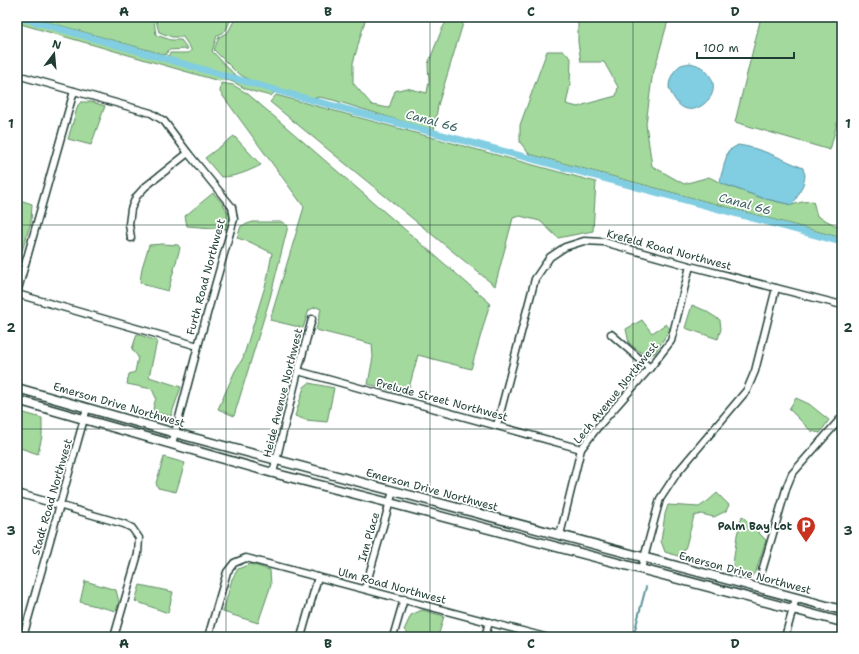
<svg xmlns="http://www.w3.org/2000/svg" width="859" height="654" viewBox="0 0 859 654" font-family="'Shantell Sans',sans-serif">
<rect width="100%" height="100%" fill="#fff"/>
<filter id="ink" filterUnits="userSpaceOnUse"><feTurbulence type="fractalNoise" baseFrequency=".025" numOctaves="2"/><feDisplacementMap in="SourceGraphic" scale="8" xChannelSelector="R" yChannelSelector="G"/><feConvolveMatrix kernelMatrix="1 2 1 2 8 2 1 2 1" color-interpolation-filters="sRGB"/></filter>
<g filter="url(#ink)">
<g fill="#a3d99c" stroke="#618b68">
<path d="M17,17L165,58L168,57L170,53H188L191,51V49L183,37H172L159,32L155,17H232L226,30L217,36L212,51L234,74L251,84L312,101L319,100L336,104L335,108L277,92H275L271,96C263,94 254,92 246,89C238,85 228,77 219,81L17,23Z"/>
<polygon points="30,17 151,17 154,20 156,35 171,40 181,40 188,49 168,50 166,55"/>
<polygon points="236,17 366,17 353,63 353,83 372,105 389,108 395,91 406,88 427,93 429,81 428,64 442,29 449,17 465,17 438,105 434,131 333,100 319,97 313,98 251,81 236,72 214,50 219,37 228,32"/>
<polygon points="583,17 669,17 652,78 646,124 652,166 684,184 709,177 723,184 762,198 792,205 802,202 813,201 817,216 835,225 842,225 842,238 529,154 520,142 520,125 547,51 563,51 571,58 570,85 566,104 578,107 586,104 616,96 618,87 604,62 581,62 578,42 578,20"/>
<polygon points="761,17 842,17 842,105 830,150 735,122"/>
<polygon points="221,83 233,85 248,94 490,303 471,369 418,355 407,395 368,384 373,357 372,344 316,330 321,309 316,307 309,310 303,328 270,320 304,207 220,92"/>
<polygon points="276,95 596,182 593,231 558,238 540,221 520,216 513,218 495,286 270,102"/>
<polygon points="81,102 92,102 105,106 91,145 68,139 78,105"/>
<path d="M234,136L261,165C249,171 236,177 221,177L205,158Z"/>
<polygon points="213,193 223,204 230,216 227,229 187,226 185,216"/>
<polygon points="17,199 32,204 31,222 22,251 17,249"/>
<polygon points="253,222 282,222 288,226 270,298 234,416 218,409 235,371 243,358 267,280 272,253 250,242 237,238 241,226"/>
<polygon points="163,244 178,245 180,248 168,291 145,285 140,282 142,268 149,245"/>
<polygon points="692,305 704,310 720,320 721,329 718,339 685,328"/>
<polygon points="642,320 652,333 666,324 670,329 655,353 649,356 644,355 629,343 626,329"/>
<polygon points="137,334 157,341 149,377 181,387 171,416 152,412 156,398 152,389 127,384 129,374 135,372 138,357 132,349"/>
<polygon points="309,383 334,388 327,422 306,420 295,416 304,387"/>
<polygon points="796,398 809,404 829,420 820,433 811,431 789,409"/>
<polygon points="17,411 42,418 42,436 38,454 17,447"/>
<polygon points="164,457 185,463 176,492 158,488 156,483"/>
<polygon points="717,493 729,505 726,511 714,517 701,514 694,516 686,546 681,557 665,552 661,541 665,514 668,505 699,507 708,501"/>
<polygon points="742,516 766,540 756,571 752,576 732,571 737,535"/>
<polygon points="250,564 270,570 271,585 258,623 223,612 232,579 238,569"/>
<polygon points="85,581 116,590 119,602 116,611 80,602"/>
<polygon points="140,585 173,592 168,613 135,601"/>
<polygon points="422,610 444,616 438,637 411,637 404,630 411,615"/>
</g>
<g fill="#81cde1" stroke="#5a939c">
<path d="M690,63C694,64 698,65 701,67C712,74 718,88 709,99C698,112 683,114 674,98C672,95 669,90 669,87C669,79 674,69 681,65C683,64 687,64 690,63Z"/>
<path d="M738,145C761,148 782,159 803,168C803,171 805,173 805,175C805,184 797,198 792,205L762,198L720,183L721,176L728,151Z"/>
</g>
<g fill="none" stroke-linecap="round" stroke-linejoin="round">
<polyline stroke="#5a939c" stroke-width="2" points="633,637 646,587"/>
<polyline stroke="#81cde1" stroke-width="7" points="18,17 293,95 842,242"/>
<defs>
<g id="minor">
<polyline points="17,75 74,91 151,113 164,121 188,153 232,207 234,219 229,236 198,346 172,444"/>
<polyline points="131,238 129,224 131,209 136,197 145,187 188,153"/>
<polyline points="17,293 74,91"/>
<polyline points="17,294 198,346"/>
<polyline points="611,334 650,368"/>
<polyline points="298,371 581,449"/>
<polyline points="497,425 535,279 550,257 565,247 584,241 604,242 690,266 842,305"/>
<polyline points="273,473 298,371 312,319"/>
<polyline points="17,493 124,524 132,528 139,538 138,554 114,637"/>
<polyline points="560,535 581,449 597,428 650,368 671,341 690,266"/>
<polyline points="641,569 660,499 677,473 747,390 755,371 776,288"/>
<polyline points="762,571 787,486 792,474 842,417"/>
<polyline points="365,589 393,491"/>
<polyline points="23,637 87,408"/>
<polyline points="208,637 227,572 234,563 246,558 545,637"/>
<polyline points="301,637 318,577"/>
<polyline points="393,637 404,599"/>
<polyline points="485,637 489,622"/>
<polyline points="785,637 796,598"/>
</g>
<g id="tertiary">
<polyline points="17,388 175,433 842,610"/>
<polyline points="17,400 273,473 390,503 842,622"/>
</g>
</defs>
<use href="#minor" stroke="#1f3d34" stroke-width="9"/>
<use href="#tertiary" stroke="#1f3d34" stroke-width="11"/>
<use href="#minor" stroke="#fff" stroke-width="6"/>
<use href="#tertiary" stroke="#fff" stroke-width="8"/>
</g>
</g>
<path fill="none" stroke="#1f3d34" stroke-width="1" stroke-opacity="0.55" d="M226,17V637M430,17V637M633,17V637M17,225H842M17,429H842"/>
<defs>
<symbol id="parking-pin" viewBox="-11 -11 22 30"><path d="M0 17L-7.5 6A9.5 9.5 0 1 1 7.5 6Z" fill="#c8321e" stroke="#fff"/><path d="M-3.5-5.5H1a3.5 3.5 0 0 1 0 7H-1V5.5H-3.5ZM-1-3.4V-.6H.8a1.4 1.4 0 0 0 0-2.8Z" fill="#fff"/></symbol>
</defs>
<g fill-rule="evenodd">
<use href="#parking-pin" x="795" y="515" width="22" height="30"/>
</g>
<g text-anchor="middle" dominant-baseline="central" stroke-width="3.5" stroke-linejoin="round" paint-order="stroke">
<g font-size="11" fill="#1f3d34" stroke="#fff">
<text transform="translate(669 250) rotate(15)">Krefeld Road Northwest</text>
<text transform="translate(206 277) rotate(-75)">Furth Road Northwest</text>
<text transform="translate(283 393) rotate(-76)">Heide Avenue Northwest</text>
<text transform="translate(616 393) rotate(-51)">Lech Avenue Northwest</text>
<text transform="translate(442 400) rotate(15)">Prelude Street Northwest</text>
<text transform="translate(119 405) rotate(16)">Emerson Drive Northwest</text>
<text transform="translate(432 490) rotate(15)">Emerson Drive Northwest</text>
<text transform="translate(52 497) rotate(-74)">Stadt Road Northwest</text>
<text transform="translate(369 537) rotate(-74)">Inn Place</text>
<text transform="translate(745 573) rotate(15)">Emerson Drive Northwest</text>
<text transform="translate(392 586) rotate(15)">Ulm Road Northwest</text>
</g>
<g font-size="11" font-weight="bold" fill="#1f3d34" stroke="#fff" text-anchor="end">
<text x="792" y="526">Palm Bay Lot</text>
</g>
<g font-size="12" font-style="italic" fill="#38615f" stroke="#fff">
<text transform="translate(432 121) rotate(15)">Canal 66</text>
<text transform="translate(745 204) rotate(15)">Canal 66</text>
</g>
</g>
<rect width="859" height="654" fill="none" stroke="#fff" stroke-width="44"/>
<g transform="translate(54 54) rotate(16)" stroke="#ffffff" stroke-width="3" paint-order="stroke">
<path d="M0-3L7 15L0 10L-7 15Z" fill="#1f3d34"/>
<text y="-6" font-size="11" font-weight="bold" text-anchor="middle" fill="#1f3d34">N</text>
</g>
<path d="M697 52v6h97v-6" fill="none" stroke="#1f3d34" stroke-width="2"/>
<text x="703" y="52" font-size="12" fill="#1f3d34" stroke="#ffffff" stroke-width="3" paint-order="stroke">100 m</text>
<rect x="22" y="22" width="815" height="610" fill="none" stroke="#1f3d34" stroke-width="1.5"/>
<g font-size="13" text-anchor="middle" font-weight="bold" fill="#1f3d34">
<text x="124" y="16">A</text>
<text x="328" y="16">B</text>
<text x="531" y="16">C</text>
<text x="735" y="16">D</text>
<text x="11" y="128">1</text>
<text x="848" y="128">1</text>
<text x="11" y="332">2</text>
<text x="848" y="332">2</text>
<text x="11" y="535">3</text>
<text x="848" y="535">3</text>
<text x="124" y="648">A</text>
<text x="328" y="648">B</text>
<text x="531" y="648">C</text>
<text x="735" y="648">D</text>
</g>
</svg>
